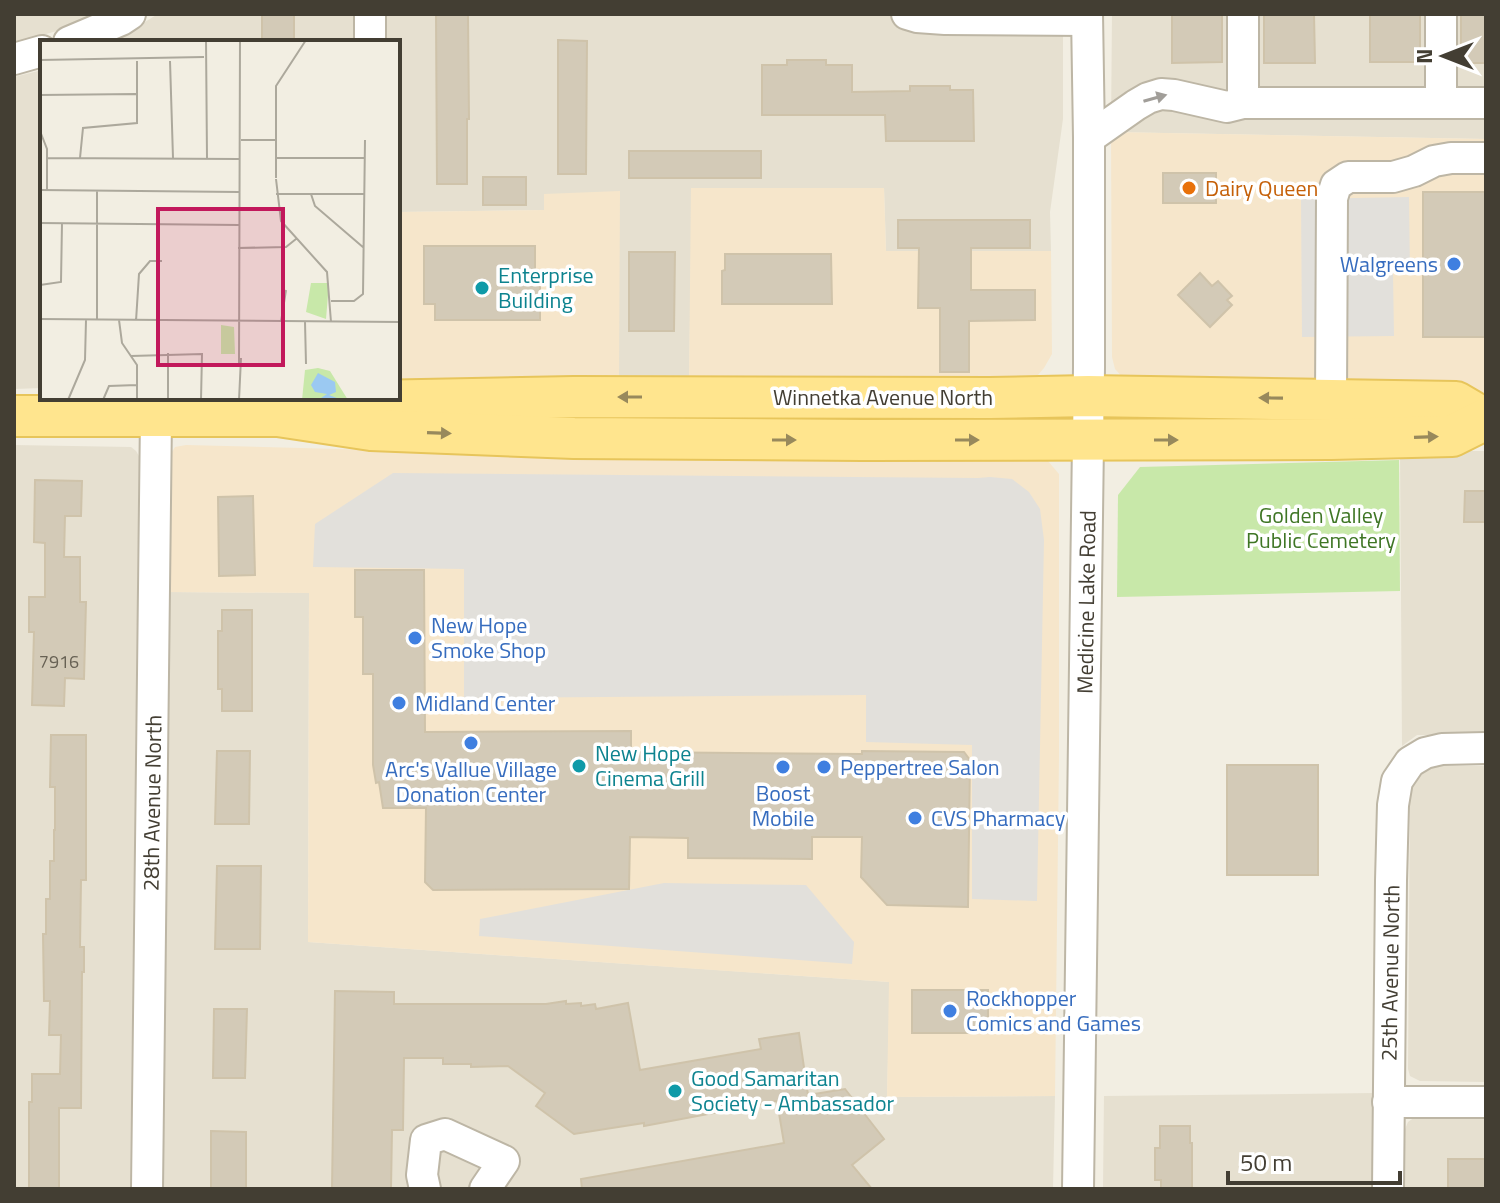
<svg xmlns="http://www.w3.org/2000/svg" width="1500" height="1203" viewBox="0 0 1500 1203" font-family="'Titillium Web',sans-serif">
<rect width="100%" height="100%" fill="#f2eee2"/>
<g fill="#e6e0d0">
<polygon points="14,14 96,14 64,29 14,43"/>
<polygon points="158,14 355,14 355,42 112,42"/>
<polygon points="383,14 1063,14 1063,119 1050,212 1051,251 886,251 884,188 692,188 689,385 619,381 545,194 545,210 398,212 398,42 383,42"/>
<polygon points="1112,14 1486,14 1486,139 1111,132"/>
<polygon points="42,70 42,388 14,389 14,77"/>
<polygon points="14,445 131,447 136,451 139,456 130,1189 14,1189"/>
<polygon points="1400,451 1486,451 1486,735 1417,735 1402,746"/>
<polygon points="167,592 309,593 308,942 890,982 887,1097 1055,1096 1053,1189 159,1189"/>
<polygon points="1430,766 1486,766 1486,1082 1420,1081 1410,1076 1408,1069 1410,788 1414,774"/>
<polygon points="1374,1093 1374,1189 1103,1189 1104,1096"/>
<polygon points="1415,1117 1486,1117 1486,1189 1403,1189 1403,1134 1408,1122"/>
</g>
<g fill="#f6e6cb">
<polygon points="1111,132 1486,139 1486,392 1125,380 1115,369 1112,357"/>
<polygon points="691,188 884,188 886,251 1051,251 1052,354 1044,368 1037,376 1026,381 689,385"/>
<polygon points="620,191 619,381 398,387 398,212 544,210 544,194"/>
<polygon points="186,445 486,453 1035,455 1048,461 1059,474 1059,755 1055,1096 887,1097 889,982 308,942 309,593 167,592 169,457 175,447"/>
</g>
<polygon fill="#c8e8a9" points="1399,460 1400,591 1117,597 1118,495 1140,467"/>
<g fill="#e2e0db">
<polygon points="1409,197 1410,272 1393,273 1394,336 1302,337 1301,199"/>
<polygon points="393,473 978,478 990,477 1012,479 1029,492 1040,509 1044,540 1037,901 972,899 972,745 866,742 866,695 464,698 464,569 313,567 315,524"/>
<polygon points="664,883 806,885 854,942 852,964 479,936 480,919"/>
</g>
<g fill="#d3cab7" stroke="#cfc3aa" stroke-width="2">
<rect x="262" y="14" width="32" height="28"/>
<polygon points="436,14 468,14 469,119 467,119 467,184 437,184"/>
<polygon points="1172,14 1222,14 1222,62 1172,63"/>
<polygon points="1264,14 1314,14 1315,63 1264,63"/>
<rect x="1370" y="14" width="50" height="48"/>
<rect x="1461" y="14" width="25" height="49"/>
<polygon points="558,40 587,41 586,174 558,174"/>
<polygon points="787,60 826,60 826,65 852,65 852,92 910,91 910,86 950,86 950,90 973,90 974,141 886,141 885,115 762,115 762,65 787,65"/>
<rect x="629" y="151" width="132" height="27"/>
<rect x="1163" y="173" width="53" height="30"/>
<rect x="483" y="177" width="43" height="28"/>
<rect x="1423" y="192" width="63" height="145"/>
<polygon points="898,220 1030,220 1030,248 971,248 971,290 1035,290 1035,320 969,321 969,372 940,372 940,308 918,308 919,248 898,248"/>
<polygon points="424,246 535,246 535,271 540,271 540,320 435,320 435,304 424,304"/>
<polygon points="629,252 675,252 674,331 629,331"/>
<polygon points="725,254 831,254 832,304 722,304 722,271 725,270"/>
<polygon points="1200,273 1212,286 1218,281 1232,296 1227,300 1232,305 1210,327 1178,295"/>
<polygon points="35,480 82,481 81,516 65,516 64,557 80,557 80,602 86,602 84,679 65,678 64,706 32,705 34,632 29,632 29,597 45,597 45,543 34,542"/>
<polygon points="1465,491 1486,491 1486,522 1464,522"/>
<polygon points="253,496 255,575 219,576 218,497"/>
<polygon points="355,570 424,570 425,732 631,731 631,752 862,754 862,751 964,752 970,760 968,907 887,905 861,877 862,837 812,837 812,859 688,858 688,838 630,837 629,889 433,890 425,882 426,808 383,808 379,782 376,783 373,765 373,674 363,674 363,617 355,617"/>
<polygon points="222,610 252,610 252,711 222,711 222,689 218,689 218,631 222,631"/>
<polygon points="51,735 86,735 86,880 81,880 80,947 84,947 84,972 82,972 81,1108 59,1108 59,1189 29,1189 29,1102 32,1102 32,1074 60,1074 61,1035 49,1035 50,1001 44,1001 43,934 46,934 46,899 50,899 50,861 54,861 54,830 55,830 55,787 50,787"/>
<polygon points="217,751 250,751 249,824 215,824"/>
<rect x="1227" y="765" width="91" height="110"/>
<polygon points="217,866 261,866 260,949 215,949"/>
<rect x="912" y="990" width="76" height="43"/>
<polygon points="335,991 394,992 394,1004 546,1004 566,1001 566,1004 581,1003 581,1006 595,1004 596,1009 628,1003 640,1070 761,1049 759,1039 799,1033 808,1095 845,1089 884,1139 852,1165 872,1189 582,1189 581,1179 784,1143 777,1101 644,1126 644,1123 574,1134 536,1106 545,1093 508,1066 471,1067 471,1064 443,1064 443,1058 404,1058 403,1130 392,1130 391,1189 332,1189"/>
<polygon points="214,1009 247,1009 245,1078 213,1078"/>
<polygon points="1160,1126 1190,1126 1190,1143 1192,1143 1192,1189 1161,1189 1161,1180 1155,1180 1155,1148 1160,1148"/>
<polygon points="211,1131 246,1132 246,1189 211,1189"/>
<rect x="1448" y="1159" width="38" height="30"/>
</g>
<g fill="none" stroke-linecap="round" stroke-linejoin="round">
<defs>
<g id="minor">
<polyline points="370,14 370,42"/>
<polyline points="907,14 917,17 945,19 1087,20"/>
<polyline points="1243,14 1243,103"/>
<polyline points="1441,14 1441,103"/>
<polyline points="69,42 121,20 130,14"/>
<polyline points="14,59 42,51"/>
<polyline points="1089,138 1136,105 1148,98 1161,94 1174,95 1227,107 1243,103 1486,103"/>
<polyline points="1331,399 1332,198 1336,185 1348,177 1393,177 1414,171 1434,161 1451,158 1486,158"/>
<polyline points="1388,1102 1486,1102"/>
<polyline points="147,1189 156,416"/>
<polyline points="425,1189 422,1175 426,1140 445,1134 504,1161 485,1189"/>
<polyline points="1078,1189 1089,367 1089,138 1087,14"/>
<polyline points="1388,1189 1391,881 1393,805 1397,781 1410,762 1425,753 1442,749 1486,748"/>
</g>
<g id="major">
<polyline points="313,410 371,401 574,397 990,398 1088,396 1456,402 1485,419"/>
<polyline points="14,416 278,416 371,430 574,438 863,440 1331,439 1452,436 1486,419"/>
</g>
</defs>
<use href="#minor" stroke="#bdb6a5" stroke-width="34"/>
<use href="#major" stroke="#e7c55b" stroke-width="44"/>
<use href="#minor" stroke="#fff" stroke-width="30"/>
<use href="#major" stroke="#ffe58e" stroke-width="40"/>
</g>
<defs><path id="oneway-solid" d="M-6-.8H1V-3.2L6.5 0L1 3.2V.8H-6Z" transform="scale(2)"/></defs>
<use fill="#a19e99" href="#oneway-solid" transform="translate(1155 98) rotate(-16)"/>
<g fill="#98895c">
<use href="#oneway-solid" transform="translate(630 397) rotate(180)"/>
<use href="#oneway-solid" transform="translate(1271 398) rotate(-179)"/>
<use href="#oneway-solid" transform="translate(439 433) rotate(2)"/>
<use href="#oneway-solid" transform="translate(1426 437) rotate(-2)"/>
<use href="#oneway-solid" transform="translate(784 440)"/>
<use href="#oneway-solid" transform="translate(967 440)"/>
<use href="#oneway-solid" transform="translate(1166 440)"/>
</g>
<circle fill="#e8710a" stroke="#fff" stroke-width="3" cx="1189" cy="188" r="8"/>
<g fill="#3f7fe0" stroke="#fff" stroke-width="3">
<circle cx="1454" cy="264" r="8"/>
<circle cx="415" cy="638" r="8"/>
<circle cx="399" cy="703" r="8"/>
<circle cx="471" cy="743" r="8"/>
<circle cx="783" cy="767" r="8"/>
<circle cx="824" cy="767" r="8"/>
<circle cx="915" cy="818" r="8"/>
<circle cx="950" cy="1011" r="8"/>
</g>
<g fill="#0f9aa8" stroke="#fff" stroke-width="3">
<circle cx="482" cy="288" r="8"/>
<circle cx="579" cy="766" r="8"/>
<circle cx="675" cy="1091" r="8"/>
</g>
<g text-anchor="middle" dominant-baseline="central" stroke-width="7" stroke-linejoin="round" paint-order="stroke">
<g font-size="18" fill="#676154">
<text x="59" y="661">7916</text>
</g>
<g font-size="22" fill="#c56008" stroke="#fff" text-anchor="start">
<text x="1205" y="188">Dairy Queen</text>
</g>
<g font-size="22" fill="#366cbe" stroke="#fff" text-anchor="start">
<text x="1438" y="264" text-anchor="end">Walgreens</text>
<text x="431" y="625">New Hope<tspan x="431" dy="25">Smoke Shop</tspan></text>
<text x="415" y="703">Midland Center</text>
<text x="840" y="767">Peppertree Salon</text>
<text x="471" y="769" text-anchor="middle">Arc's Vallue Village<tspan x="471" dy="25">Donation Center</tspan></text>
<text x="783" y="793" text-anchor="middle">Boost<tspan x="783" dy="25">Mobile</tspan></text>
<text x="931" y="818">CVS Pharmacy</text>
<text x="966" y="998">Rockhopper<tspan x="966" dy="25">Comics and Games</tspan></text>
</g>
<g font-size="22" fill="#0d838f" stroke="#fff" text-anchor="start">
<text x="498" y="275">Enterprise<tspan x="498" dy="25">Building</tspan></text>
<text x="595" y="753">New Hope<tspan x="595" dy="25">Cinema Grill</tspan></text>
<text x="691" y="1078">Good Samaritan<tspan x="691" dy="25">Society - Ambassador</tspan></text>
</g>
<g font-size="22" fill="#433e33" stroke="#fff">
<text x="883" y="397">Winnetka Avenue North</text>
<text transform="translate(1086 602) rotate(-89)">Medicine Lake Road</text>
<text transform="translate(152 803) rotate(-89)">28th Avenue North</text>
<text transform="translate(1390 973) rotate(-89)">25th Avenue North</text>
</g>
<g font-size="22" fill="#3f7625" stroke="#fff">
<text x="1321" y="515">Golden Valley<tspan x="1321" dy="25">Public Cemetery</tspan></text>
</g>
</g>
<g transform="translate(40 40)">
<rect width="360" height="360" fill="#f2eee2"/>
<path d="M271,243H289L286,279L266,272ZM181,285L194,287L195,314H181ZM278,328L290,331L308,360H262L265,330Z" fill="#c8e8a9"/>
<path d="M278,333L295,342L296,352L289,355L302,360H278L287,354L275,352L271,345Z" fill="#9bc9f2"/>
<path fill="none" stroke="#aca89c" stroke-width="2" d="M166,0L167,118M0,20L164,17M130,21L133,118M0,55L96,54M0,91L7,109V150M201,100H236M7,118L199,119M40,118L43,88L97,83V21M236,118H324M236,138V46L266,0M236,139L241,181L287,232L291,282M0,150L199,152M57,150V280M236,154H324M271,154L275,166L324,208M0,183L199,185M198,208L246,207L256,199M0,245L21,242L22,183M291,261H314L323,254L325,100M0,279L360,282M79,280L82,303L97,325V360M96,281L99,234L110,221H122M241,282L246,250M265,282L266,324M91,316L162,314L161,360M199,323L200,0M28,360L45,320L46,280M63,360L69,346L97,345M128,360V313M199,360L201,318"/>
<path fill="#c2185b" fill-opacity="0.15" stroke="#c2185b" stroke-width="4" d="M118,169H243V325H118Z"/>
<rect width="360" height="360" fill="none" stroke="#433e33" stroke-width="4"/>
</g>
<rect width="1500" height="1203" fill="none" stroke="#433e33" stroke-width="32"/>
<g transform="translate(1444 56) rotate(270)" stroke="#ffffff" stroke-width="6" paint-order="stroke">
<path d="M0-6L14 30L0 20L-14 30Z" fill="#433e33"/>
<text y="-12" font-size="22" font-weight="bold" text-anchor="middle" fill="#433e33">N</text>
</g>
<path d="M1228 1171v12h172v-12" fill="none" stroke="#433e33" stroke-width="4"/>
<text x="1240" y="1171" font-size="24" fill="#433e33" stroke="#ffffff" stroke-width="6" paint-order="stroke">50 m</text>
</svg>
